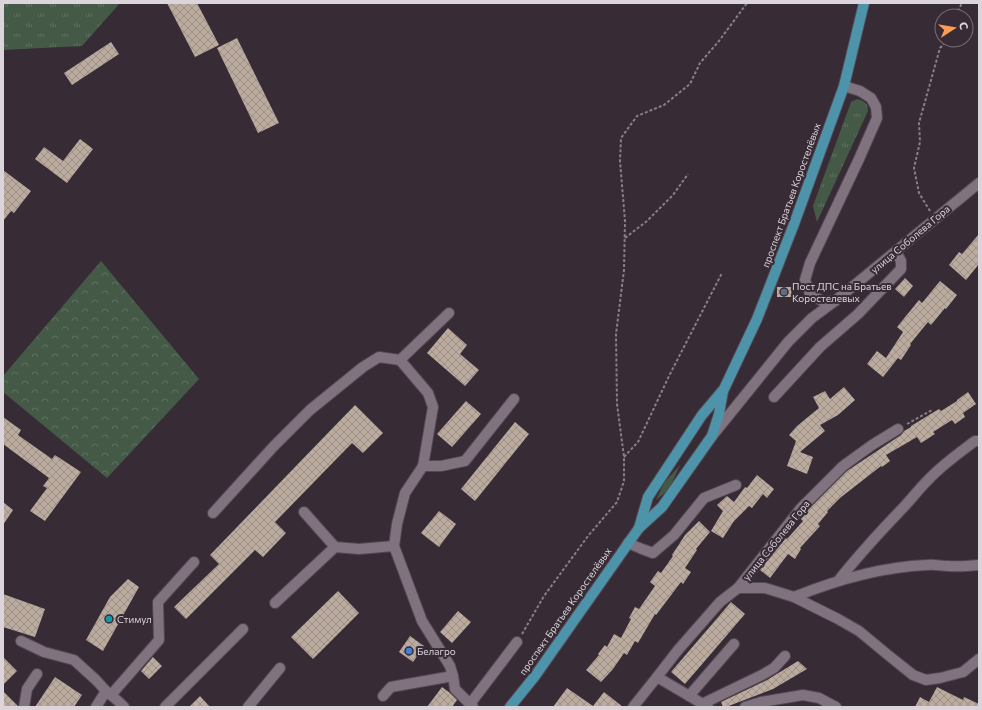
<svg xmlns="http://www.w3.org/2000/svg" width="982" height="710" viewBox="0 0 982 710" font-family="Commissioner,sans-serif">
<defs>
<pattern id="grass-tufts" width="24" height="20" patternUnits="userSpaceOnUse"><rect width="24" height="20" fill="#445a47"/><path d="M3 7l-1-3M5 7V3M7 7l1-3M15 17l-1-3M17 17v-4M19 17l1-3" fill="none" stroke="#5e7161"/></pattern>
<pattern id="park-crowns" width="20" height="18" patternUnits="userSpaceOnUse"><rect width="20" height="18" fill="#445a47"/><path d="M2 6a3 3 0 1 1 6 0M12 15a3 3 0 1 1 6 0" fill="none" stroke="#5e7161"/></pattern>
<pattern id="building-cross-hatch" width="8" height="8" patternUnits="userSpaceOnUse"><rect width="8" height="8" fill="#bbaa9e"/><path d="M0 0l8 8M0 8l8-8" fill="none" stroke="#9d9087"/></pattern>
</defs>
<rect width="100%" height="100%" fill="#372b36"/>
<g fill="url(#grass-tufts)">
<polygon points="3,3 120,3 82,46 3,50"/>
<path d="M857,99C864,101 868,103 868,111L817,222L813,206L851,102Z"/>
<polygon points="680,465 669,489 656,500 664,483"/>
</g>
<polygon fill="url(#park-crowns)" points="101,261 199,379 107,478 3,392 3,376"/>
<g fill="url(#building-cross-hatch)">
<polygon points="167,3 197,3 219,45 195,57"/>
<polygon points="237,38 279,123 258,133 217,48"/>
<polygon points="111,42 119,54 72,85 64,73"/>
<polygon points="80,139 93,149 67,183 35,159 44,147 63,161"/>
<polygon points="3,170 31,191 14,213 11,211 3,221"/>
<polygon points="979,234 979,264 966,280 949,265 959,252 962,254"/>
<polygon points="905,278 913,286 904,297 895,289"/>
<polygon points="940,281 957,295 946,309 945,308 931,325 928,322 910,344 911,345 901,360 898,358 883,377 867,364 877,351 886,358 903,332 897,327 919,300 922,303"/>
<polygon points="777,287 792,287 791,297 777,297"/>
<polygon points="448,328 467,345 460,354 479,370 465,386 427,353"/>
<polygon points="844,387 855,400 838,415 820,425 825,431 800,452 813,457 807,474 787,466 796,441 789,435 797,426 819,408 813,397 825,391 830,399"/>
<polygon points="968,392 976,404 963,413 965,417 955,424 952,420 933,432 935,434 921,443 917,437 886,455 890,461 882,467 881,466 840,498 827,511 828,512 818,524 820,526 800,548 801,549 795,559 788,554 770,578 760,570 786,538 787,539 803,521 801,519 809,509 847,471 901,435 904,431 911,427 911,426 939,409 941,411 957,401 957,400"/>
<polygon points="466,401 481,414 452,447 437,434"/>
<polygon points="355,405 383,433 363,453 352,443 275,522 286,533 263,557 255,550 186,619 174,607 219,564 210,555"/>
<polygon points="3,417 21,430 18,435 52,459 55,455 81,472 45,521 30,511 47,488 43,486 49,478 3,444"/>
<polygon points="515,422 529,434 475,501 461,489"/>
<polygon points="757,475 774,489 767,498 763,494 752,508 749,506 734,521 723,538 711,531 723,511 717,505 727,496 734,502 745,487 747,488"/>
<polygon points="3,502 13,510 3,525"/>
<polygon points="439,511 456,524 439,547 421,533"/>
<polygon points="699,521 710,532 696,549 697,550 685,568 691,572 683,584 681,582 656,615 655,614 638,643 635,641 627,655 624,653 613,669 601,682 586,670 599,655 598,654 605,645 607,647 614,634 621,638 631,619 629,618 635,607 639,609 655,586 650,582 658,571 661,573 673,556 672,555 685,535"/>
<polygon points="128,579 139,587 103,651 86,640 110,597"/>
<polygon points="338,591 359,613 313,659 291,637"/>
<polygon points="3,594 45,609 35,637 3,627"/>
<polygon points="731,602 745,614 685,684 671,672"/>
<polygon points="458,611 471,622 452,643 440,632"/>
<polygon points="410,636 424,646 413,662 399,652"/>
<polygon points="3,657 17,671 3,685"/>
<polygon points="153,657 162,666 149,679 141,671"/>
<polygon points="798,661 807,669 773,689 726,707 723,707 721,702 767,680"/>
<polygon points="55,677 82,695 74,707 35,707"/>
<polygon points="442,687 450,693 457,700 452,707 427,707"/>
<polygon points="937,687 963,700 964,697 979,704 979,707 915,707 920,697 929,702"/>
<polygon points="567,688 593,706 604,692 623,707 553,707"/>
<polygon points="3,691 18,706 18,707 3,707"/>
<polygon points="200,696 210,707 189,707"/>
</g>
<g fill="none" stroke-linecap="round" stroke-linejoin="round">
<defs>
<g id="minor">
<polyline points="835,301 822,301 810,294 805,280 810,263 859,159 877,118 876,107 871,98 860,91 844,86"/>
<polyline points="449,313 400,360 428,393 433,407 423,466 405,493 397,524 394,546 422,621 450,666 453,676 455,689 473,707"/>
<polyline points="774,397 820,347 858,314 901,269 901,261 896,252"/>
<polyline points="712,436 788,342 812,318 835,301 979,183"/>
<polyline points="423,466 441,466 465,461 514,399"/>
<polyline points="304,512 335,547"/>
<polyline points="213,513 274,446 310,410 363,367 379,357 400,360"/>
<polyline points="628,543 642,549 653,553 674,535 704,498 736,485"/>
<path d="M838,581C857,557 878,534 899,512C909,502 918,490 928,480C942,465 959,453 975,441H979"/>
<polyline points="738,588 765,588 794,597 838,619 859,631 888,655 913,675 926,680 940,678 963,672 979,659"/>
<path d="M794,597C836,580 881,567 927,565C934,564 941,566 948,566C958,567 969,566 979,565"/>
<polyline points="275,603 335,547 359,549 394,546"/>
<polyline points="21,641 44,652 74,660 96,680 106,691 118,701 124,707"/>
<polyline points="657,677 708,707"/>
<polyline points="111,695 159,640 158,602 194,562"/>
<polyline points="383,696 391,687 453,676"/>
<polyline points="689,696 734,644"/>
<polyline points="470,704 517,642"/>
<polyline points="702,704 762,675 774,668 785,656"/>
<polyline points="24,707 27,689 37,674"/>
<polyline points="96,707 106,691"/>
<polyline points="165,707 243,629"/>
<polyline points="248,707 280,668"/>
<polyline points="633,707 657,677 678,650 720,602 738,588 801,508 843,466 872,445 898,429"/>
<polyline points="745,707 761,702 803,695 819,698 836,707"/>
</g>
<g id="major">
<polyline points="639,528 648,497 702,415 724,389 757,319 794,224 844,86 864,3"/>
<polyline points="510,707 535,676 639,528 662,507 712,436 719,414 723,391"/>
</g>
</defs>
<use href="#minor" stroke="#534952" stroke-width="12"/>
<use href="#major" stroke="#534952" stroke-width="12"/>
<g stroke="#897f88" stroke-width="2" stroke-dasharray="3 2" stroke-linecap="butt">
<polyline points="956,16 957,13 962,3"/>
<polyline points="930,211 919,193 914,168 920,142 919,123 940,48 948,40"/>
<polyline points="625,238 647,221 673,195 688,174"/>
<polyline points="907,424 932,410"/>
<polyline points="624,457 638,442 670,374 722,273"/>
<polyline points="522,634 544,596 588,536 617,502 624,481 624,457 617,404 616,334 624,270 625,221 620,161 621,138 637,116 664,105 690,84 700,63 719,41 747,3"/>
</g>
<use href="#minor" stroke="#81727f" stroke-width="10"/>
<use href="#major" stroke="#4d94ab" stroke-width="10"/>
</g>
<circle fill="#5c6f8a" stroke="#372b36" stroke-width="1.5" cx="784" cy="292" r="4"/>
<circle fill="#0f9aa8" stroke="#372b36" stroke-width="1.5" cx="109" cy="619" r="4"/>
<circle fill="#3f7fe0" stroke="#372b36" stroke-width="1.5" cx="409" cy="651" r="4"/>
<g text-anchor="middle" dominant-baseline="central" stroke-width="4" stroke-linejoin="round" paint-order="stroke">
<g font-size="10" fill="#dcd4db" stroke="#372b36">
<text transform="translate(791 195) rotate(-70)">проспект Братьев Коростелёвых</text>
<text transform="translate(910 239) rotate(-40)">улица Соболева Гора</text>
<text transform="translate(776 540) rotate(-51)">улица Соболева Гора</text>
<text transform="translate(565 611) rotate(-55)">проспект Братьев Коростелёвых</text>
</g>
<g font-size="10" fill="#dcd4db" stroke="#372b36" text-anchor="start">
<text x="792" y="286">Пост ДПС на Братьев<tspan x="792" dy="12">Коростелевых</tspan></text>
<text x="117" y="619">Стимул</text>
<text x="417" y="651">Белагро</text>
</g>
</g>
<rect width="982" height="710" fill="none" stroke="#dcd4db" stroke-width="8"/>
<g transform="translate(954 28) rotate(78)"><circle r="19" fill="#372b36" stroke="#796f78"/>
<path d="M0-3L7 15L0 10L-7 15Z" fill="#fd9d54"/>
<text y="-6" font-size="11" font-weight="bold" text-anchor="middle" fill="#dcd4db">С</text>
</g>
</svg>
